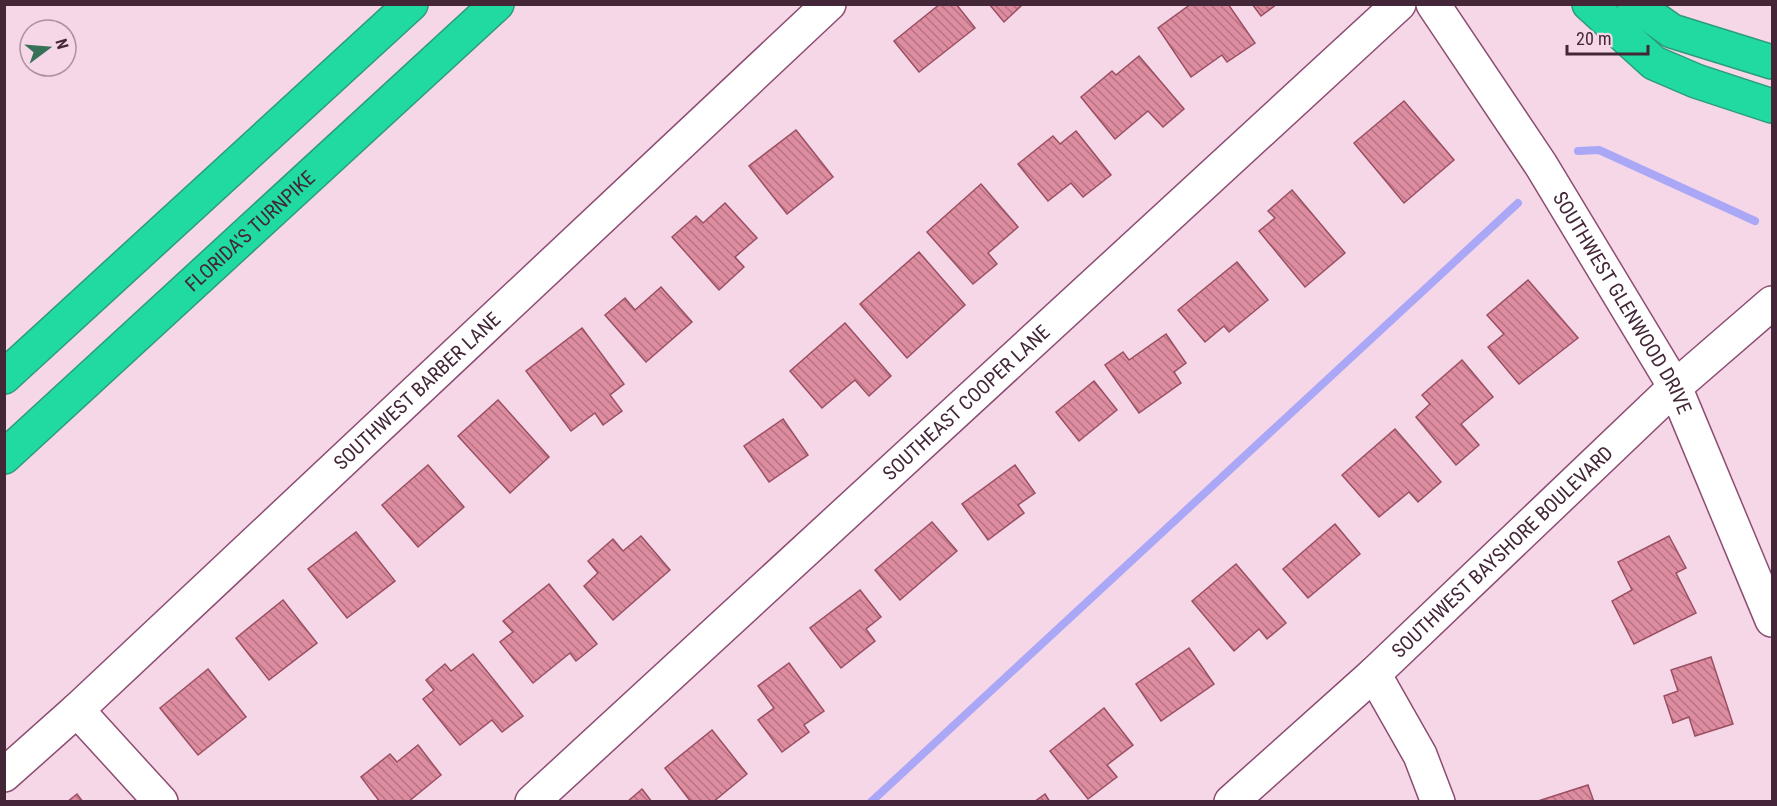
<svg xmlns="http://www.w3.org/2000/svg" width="1777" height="806" viewBox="0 0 1777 806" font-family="'Roboto Condensed',sans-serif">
<defs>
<pattern id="building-back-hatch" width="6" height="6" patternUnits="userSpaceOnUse" patternTransform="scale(1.5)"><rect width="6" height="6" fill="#de8da0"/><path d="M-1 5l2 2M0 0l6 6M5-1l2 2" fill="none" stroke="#b67383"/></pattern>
</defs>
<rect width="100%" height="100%" fill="#f6d7e7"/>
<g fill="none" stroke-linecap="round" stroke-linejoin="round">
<g stroke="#aaa7f7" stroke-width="8">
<polyline points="1578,151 1599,150 1755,221"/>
<polyline points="871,802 1518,203"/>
</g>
</g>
<g fill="url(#building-back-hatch)" stroke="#9a4f62" stroke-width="1.5">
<polygon points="940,4 956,4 975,28 919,72 894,41"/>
<polygon points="989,4 1023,4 1004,22"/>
<polygon points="1191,4 1228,4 1255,43 1227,62 1222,55 1191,77 1158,28"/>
<polygon points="1252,4 1277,4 1261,16"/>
<polygon points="1139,56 1184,109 1163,127 1148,111 1115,139 1081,97 1112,71 1116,75"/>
<polygon points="1404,101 1454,160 1404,203 1354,143"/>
<polygon points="796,130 833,177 787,214 749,166"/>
<polygon points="1076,131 1111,175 1083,197 1071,183 1048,201 1018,164 1053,136 1060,144"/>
<polygon points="981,184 1018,227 988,253 997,264 973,284 927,232"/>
<polygon points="1292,190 1345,253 1305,287 1259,231 1275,218 1268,211"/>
<polygon points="725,203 757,238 735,257 744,267 719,290 672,237 696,216 703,223"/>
<polygon points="919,252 965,305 907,358 860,304"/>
<polygon points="1237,262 1268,300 1229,332 1224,326 1205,342 1178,310"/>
<polygon points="1528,280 1578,338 1519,384 1488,347 1504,334 1487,315"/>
<polygon points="661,287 692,322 646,362 605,315 625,298 635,310"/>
<polygon points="845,323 891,376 869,396 855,380 822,408 790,371"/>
<polygon points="582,328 624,384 610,395 622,411 603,425 595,413 571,431 526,371"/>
<polygon points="1166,334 1186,363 1174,372 1181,383 1139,413 1105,365 1123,352 1129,360"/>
<polygon points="1462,360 1493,397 1461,424 1479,445 1456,465 1416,417 1430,404 1422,395"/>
<polygon points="1094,381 1117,410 1079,441 1056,412"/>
<polygon points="498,400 549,457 510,493 458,436"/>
<polygon points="783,419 808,455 769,482 744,446"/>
<polygon points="1395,429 1441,482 1418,502 1409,492 1379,517 1342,475"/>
<polygon points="428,465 464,507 418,547 382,505"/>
<polygon points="1015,465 1035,493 1018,505 1024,513 988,540 962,504"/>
<polygon points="932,522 957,551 900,600 875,570"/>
<polygon points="1335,524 1360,554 1308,598 1283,569"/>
<polygon points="356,532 395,581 347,618 308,569"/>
<polygon points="641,536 670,570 613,620 584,586 598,573 588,561 613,539 623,551"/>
<polygon points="1669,536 1686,568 1676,573 1696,613 1634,644 1612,601 1632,590 1618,562"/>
<polygon points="1236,564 1286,623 1267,639 1259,629 1234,651 1192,601"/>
<polygon points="549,584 597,644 576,661 570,653 533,683 500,642 513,632 503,621"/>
<polygon points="860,590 881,617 866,629 875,641 841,668 810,628"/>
<polygon points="283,600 317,643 269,680 236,638"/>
<polygon points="1189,648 1214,684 1161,721 1136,684"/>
<polygon points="473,654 523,716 502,732 492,720 460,745 423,699 434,690 426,680 445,664 451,671"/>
<polygon points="1711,657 1733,724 1695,736 1689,717 1673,723 1664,696 1678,691 1671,670"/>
<polygon points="789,663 824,711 804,725 809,732 782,752 758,720 774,708 758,686"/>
<polygon points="208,669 246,717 198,755 160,708"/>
<polygon points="1104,708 1133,745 1107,765 1117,777 1088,799 1050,751"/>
<polygon points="712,730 747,774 713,802 691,802 665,768"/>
<polygon points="418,745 441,775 408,802 380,802 361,777 390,754 397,762"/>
<polygon points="1588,785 1594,802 1535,802"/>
<polygon points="642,789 652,802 627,802"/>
<polygon points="77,794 83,802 67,802"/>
<polygon points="1045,794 1050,802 1034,802"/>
</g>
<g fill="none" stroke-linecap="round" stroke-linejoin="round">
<defs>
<g id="minor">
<path id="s1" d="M1433,4L1541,165L1675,387L1772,620"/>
<polyline points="1374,674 1420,755 1438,802"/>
<polyline points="77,710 161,802"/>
<path id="s2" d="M4,775L77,710L829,4"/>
<path id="s3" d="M532,802L1399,4"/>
<path id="s4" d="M1231,802L1374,674L1675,387L1772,303"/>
</g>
<g id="highway">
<polyline points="1589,4 1654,63 1696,81 1772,106"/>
<polyline points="1634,4 1672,31 1772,62"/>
<polyline points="4,377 411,4"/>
<path id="s5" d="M4,457L497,4"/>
</g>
</defs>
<use href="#minor" stroke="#8d4c73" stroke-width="36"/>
<use href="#highway" stroke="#2c9b7c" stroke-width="36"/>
<use href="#minor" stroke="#fff" stroke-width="33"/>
<use href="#highway" stroke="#20daa1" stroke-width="33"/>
</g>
<g text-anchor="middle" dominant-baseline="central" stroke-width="5" stroke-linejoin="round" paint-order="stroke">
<g font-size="20" fill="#432637" stroke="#f6d7e7">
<text stroke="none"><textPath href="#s5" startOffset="334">FLORIDA'S TURNPIKE</textPath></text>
<text stroke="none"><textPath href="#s1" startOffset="354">SOUTHWEST GLENWOOD DRIVE</textPath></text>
<text stroke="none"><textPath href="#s2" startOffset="564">SOUTHWEST BARBER LANE</textPath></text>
<text stroke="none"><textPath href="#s3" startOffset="590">SOUTHEAST COOPER LANE</textPath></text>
<text stroke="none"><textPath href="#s4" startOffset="369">SOUTHWEST BAYSHORE BOULEVARD</textPath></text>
</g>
</g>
<rect width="1777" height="806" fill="none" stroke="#432637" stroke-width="12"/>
<g transform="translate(48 48) rotate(74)"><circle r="28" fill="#f6d7e7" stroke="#ae90a1" stroke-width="1.5"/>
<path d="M0-4.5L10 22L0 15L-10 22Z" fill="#38715a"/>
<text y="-9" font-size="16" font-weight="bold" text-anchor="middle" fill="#432637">N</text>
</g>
<path d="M1567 45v9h81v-9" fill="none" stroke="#432637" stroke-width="3"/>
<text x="1576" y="45" font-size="18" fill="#432637" stroke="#f6d7e7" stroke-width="4.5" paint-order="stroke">20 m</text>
</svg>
